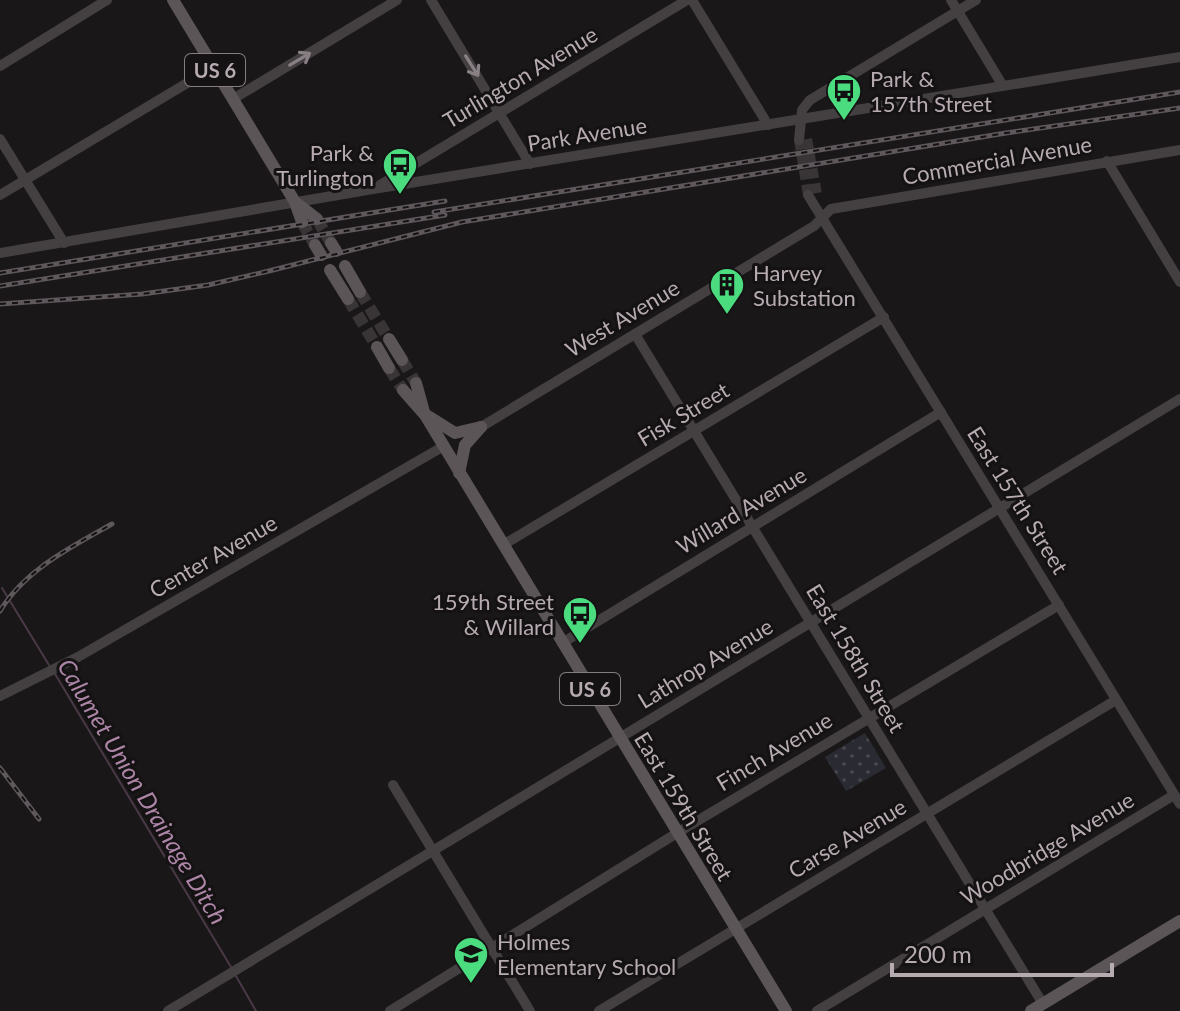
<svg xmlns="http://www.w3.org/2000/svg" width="1180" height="1011" viewBox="0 0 1180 1011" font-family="Lato,sans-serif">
<defs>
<pattern id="park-dots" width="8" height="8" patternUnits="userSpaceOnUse" patternTransform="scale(2)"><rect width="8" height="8" fill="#2a2b32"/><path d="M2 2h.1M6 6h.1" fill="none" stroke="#47474d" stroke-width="1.8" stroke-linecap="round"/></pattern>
</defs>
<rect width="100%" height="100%" fill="#191718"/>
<polygon fill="url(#park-dots)" points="865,733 886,768 846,791 825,757"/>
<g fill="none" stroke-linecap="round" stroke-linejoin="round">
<g stroke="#493946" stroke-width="2">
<polyline points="2,588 49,665"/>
<polyline points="55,674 231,967"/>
<polyline points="236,976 256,1011"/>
</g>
<g stroke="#393537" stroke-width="10" stroke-dasharray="10 5" stroke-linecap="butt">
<polyline points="807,139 817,194"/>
<polyline points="799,140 808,195"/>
</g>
<g stroke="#393537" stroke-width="12" stroke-dasharray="12 6" stroke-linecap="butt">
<polyline points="317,219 331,243"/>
<polyline points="302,222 315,245"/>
<polyline points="360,292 389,339"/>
<polyline points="348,299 377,347"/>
<polyline points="402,360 416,383"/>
<polyline points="389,368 403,390"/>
</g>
<g stroke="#444042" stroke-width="10">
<polyline points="431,0 530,164"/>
<polyline points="692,0 768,125"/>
<polyline points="951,0 1003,86"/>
<polyline points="0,66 107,0"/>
<polyline points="233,99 397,0"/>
<polyline points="0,139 64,243"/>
<polyline points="799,140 802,110 810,100 976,0"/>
<polyline points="1107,161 1180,282"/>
<polyline points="380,185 687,0"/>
<polyline points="0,195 214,67"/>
<polyline points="808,195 1180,804"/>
<polyline points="0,253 373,189 1180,57"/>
<polyline points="635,334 1043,1004"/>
<polyline points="481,427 814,226 831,209 1180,150"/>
<polyline points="503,545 884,317"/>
<polyline points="562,643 941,412"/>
<polyline points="0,696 78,657 444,446"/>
<polyline points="393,785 530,1011"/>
<polyline points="168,1011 1180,399"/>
<polyline points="390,1011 677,833 1059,605"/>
<polyline points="599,1011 1116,700"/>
<polyline points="817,1011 1174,795"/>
</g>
<g stroke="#5c5558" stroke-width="12">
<polyline points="173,0 295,202 302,222"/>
<polyline points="295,202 317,219"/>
<polyline points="331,243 336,251"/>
<polyline points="315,245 321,255"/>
<polyline points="345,266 360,292"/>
<polyline points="330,270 348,299"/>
<polyline points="389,339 402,360"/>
<polyline points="377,347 389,368"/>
<polyline points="416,383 424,412"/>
<polyline points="403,390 425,415 786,1011"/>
<polyline points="428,416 455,433 481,427"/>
<polyline points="459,473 465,445 481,427"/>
<polyline points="1031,1011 1180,921"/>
</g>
<defs>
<g id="rail">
<polyline points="434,212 1180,92"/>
<polyline points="0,273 445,201"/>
<polyline points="0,286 445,215"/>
<polyline points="0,304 142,294 208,285 269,271 462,222 1006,133 1180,108"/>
<path d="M0,611C25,570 71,547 112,524"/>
<polyline points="0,768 39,819"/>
</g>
</defs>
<use href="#rail" stroke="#5e575b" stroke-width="5"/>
<use href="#rail" stroke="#141213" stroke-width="2" stroke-dasharray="6" stroke-linecap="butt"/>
</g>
<defs><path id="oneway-shaft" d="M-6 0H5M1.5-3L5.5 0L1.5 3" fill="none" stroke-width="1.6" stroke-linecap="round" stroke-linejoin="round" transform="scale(2)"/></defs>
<g stroke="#898085">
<use href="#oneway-shaft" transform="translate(300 59) rotate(-31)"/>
<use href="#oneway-shaft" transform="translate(472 66) rotate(58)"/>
</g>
<defs>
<symbol id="bus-pin" viewBox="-11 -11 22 30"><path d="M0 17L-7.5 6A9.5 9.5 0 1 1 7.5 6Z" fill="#4cdc80" stroke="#141213"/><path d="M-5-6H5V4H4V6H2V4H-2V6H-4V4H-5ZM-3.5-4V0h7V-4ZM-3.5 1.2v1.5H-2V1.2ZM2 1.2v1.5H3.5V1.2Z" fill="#111"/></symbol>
<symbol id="building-pin" viewBox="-11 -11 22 30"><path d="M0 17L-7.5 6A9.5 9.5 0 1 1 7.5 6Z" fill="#4cdc80" stroke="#141213"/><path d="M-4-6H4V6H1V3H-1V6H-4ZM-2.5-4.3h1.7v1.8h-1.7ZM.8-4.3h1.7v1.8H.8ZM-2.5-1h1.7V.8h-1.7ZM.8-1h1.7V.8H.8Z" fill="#111"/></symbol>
<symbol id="school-pin" viewBox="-11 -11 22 30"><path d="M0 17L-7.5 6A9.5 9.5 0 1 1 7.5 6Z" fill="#4cdc80" stroke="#141213"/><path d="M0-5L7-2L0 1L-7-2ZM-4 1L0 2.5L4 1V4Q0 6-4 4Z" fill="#111"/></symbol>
</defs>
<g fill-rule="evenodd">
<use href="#bus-pin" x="824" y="71" width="40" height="54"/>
<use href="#bus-pin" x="380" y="145" width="40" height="54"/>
<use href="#building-pin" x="707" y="265" width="40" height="54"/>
<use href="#bus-pin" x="560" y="594" width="40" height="54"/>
<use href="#school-pin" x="451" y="934" width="40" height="54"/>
</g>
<g text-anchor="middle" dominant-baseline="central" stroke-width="6" stroke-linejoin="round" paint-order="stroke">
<g fill="#141213" stroke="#867d82" stroke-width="2">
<rect x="185" y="54" width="60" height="32" rx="6"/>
<rect x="560" y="673" width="60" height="32" rx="6"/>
</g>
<g font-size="20" font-weight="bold" fill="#b7abb2">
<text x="215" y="70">US 6</text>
<text x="590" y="689">US 6</text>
</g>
<g font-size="22" fill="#b7abb2" stroke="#141213">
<text transform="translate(520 77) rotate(-31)">Turlington Avenue</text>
<text transform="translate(587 134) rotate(-9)">Park Avenue</text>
<text transform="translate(997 160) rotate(-10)">Commercial Avenue</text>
<text transform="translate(622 318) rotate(-31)">West Avenue</text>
<text transform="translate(683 414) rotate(-31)">Fisk Street</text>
<text transform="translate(1018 500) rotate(58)">East 157th Street</text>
<text transform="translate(741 510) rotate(-31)">Willard Avenue</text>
<text transform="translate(213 556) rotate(-30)">Center Avenue</text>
<text transform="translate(856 658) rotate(59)">East 158th Street</text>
<text transform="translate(705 663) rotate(-31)">Lathrop Avenue</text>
<text transform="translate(774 751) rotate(-31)">Finch Avenue</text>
<text transform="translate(684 806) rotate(59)">East 159th Street</text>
<text transform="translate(847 838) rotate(-31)">Carse Avenue</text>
<text transform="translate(1047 848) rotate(-31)">Woodbridge Avenue</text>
</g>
<g font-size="22" fill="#b7abb2" stroke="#141213" text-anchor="start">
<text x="870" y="78">Park &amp;<tspan x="870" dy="25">157th Street</tspan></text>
<text x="374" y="152" text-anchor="end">Park &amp;<tspan x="374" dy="25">Turlington</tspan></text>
<text x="753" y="272">Harvey<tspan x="753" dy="25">Substation</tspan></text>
<text x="554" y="601" text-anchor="end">159th Street<tspan x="554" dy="25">&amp; Willard</tspan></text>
<text x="497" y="941">Holmes<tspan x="497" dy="25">Elementary School</tspan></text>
</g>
<g font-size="24" font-style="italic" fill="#ad86a7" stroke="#141213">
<text transform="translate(143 791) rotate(59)">Calumet Union Drainage Ditch</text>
</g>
</g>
<path d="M892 963v12h220v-12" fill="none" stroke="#b7abb2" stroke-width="4"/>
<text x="904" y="963" font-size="24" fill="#b7abb2" stroke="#141213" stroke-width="6" paint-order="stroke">200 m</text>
</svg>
